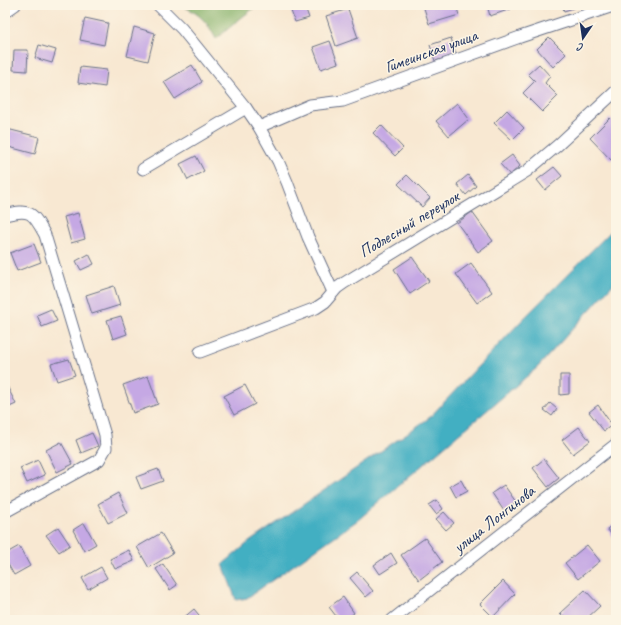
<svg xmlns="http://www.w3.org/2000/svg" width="621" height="625" viewBox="0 0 621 625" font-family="Caveat,sans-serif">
<rect width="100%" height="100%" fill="#fcf5e5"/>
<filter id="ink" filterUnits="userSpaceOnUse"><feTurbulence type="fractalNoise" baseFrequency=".025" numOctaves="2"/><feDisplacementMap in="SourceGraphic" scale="8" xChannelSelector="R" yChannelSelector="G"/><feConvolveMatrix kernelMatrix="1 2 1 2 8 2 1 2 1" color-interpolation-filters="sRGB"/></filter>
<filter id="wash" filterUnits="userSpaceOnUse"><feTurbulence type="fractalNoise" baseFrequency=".012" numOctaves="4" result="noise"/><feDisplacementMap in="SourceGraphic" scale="16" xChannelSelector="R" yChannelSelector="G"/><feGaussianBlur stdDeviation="0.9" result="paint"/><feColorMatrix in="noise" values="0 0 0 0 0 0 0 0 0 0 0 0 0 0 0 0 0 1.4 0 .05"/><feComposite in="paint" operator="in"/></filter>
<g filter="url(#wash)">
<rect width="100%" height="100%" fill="#f8e8d2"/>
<path fill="#84b067" stroke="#507062" d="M185,5H258L241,18L216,39C207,22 202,16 185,7Z"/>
<polygon fill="#43afc2" stroke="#2f6f90" points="616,226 616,281 538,367 358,520 247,598 236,600 223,564 249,542 429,418 524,318"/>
<g id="blocks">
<g fill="#c5a8e4">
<polygon points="423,5 456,5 459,15 429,24"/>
<polygon points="487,5 510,5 511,9 490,16"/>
<polygon points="562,5 579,5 580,6 564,11"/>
<polygon points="305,7 309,18 295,22 291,11"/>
<polygon points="348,9 358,38 336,46 326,16"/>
<polygon points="85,18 108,23 104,45 80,40"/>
<polygon points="134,27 155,33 148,61 127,56"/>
<polygon points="549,37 566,54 553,67 537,49"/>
<polygon points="451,38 456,55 435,61 430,45"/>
<polygon points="330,41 338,63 321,69 313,47"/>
<polygon points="39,45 56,50 52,63 35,58"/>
<polygon points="14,50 28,50 27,71 13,70"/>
<polygon points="539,64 550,76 545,83 558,96 542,112 523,93 535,81 528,74"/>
<polygon points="192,65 202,82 175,99 164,82"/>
<polygon points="80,67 107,70 105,87 78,83"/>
<polygon points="457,103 469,119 449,136 436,121"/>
<polygon points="507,110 524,128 512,140 494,123"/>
<polygon points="610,118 616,124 616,155 611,160 590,138"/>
<polygon points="381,125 403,148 395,156 373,133"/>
<polygon points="7,129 39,137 35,154 5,146 5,136"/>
<polygon points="512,155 520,166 510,175 500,164"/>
<polygon points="196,156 204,171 188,180 180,164"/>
<polygon points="554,167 562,176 545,190 537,180"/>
<polygon points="407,175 430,198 422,207 398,184"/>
<polygon points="468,175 476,186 466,195 457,184"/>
<polygon points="472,212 493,241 478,252 457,223"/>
<polygon points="78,213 85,239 71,243 64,217"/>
<polygon points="34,244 41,262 17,271 10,253"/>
<polygon points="89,254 94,264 81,270 76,261"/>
<polygon points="412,257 429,281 410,294 394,269"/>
<polygon points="471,263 492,292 477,303 456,274"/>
<polygon points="114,286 120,305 92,314 86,295"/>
<polygon points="51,309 57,321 42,327 37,315"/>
<polygon points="121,316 127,334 113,339 107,320"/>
<polygon points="69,359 75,375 57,381 51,364"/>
<polygon points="560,375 569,375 569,394 560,395"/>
<polygon points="148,376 158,404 133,413 123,385"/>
<polygon points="5,384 6,384 16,404 5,409"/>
<polygon points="245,385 255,404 234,415 224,396"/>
<polygon points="550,403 557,409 552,416 544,410"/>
<polygon points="598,405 612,425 604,431 589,412"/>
<polygon points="579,427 590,441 573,454 562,440"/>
<polygon points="92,433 98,446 81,453 76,440"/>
<polygon points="61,442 73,464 57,472 46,450"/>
<polygon points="544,459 559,478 548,487 533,468"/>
<polygon points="38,460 45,475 27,483 20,468"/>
<polygon points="158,469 163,481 141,489 136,477"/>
<polygon points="461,480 467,491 456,497 450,486"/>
<polygon points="504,485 516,502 504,511 492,493"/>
<polygon points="118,493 128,513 108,523 98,504"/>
<polygon points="437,500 443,509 436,514 429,505"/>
<polygon points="444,512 454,523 446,530 436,519"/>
<polygon points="616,522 616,540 607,529"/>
<polygon points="84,523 96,544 84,551 73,530"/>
<polygon points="58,527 70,545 59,552 46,535"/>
<polygon points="161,533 173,553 149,568 137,547"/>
<polygon points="425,538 442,562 419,580 401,555"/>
<polygon points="587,545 600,561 578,579 565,563"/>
<polygon points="19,546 30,566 14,575 5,559 5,554"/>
<polygon points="129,550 134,561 115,569 110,559"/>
<polygon points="391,553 397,563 380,574 374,565"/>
<polygon points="163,564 177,585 170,590 156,569"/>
<polygon points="101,567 107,578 88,589 82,578"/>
<polygon points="357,572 373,591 366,597 350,578"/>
<polygon points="503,581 515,594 493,617 480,604"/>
<polygon points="585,590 600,606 585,620 567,620 560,613"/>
<polygon points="343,597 354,613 345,620 339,620 329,607"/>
<polygon points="194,609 203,620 181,620"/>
</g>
</g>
</g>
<g filter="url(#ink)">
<use href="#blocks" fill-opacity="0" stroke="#687087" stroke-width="1"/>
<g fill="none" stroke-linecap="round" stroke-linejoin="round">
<defs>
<g id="minor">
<polyline points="158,5 182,29 246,108 259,127 278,161 287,182 308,237 333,292"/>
<polyline points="5,12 15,5"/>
<polyline points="259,127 310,105 343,101 520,37 616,5"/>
<polyline points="143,169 246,108"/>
<path d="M5,215C31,208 33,213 45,235L105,435L106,448L99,460L5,512"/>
<polyline points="200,352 316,308 325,302 337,288 344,283 527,171 558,145 616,91"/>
<polyline points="392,620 616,444"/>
</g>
</defs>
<use href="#minor" stroke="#687087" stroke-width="13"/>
<use href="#minor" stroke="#fff" stroke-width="11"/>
</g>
</g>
<g text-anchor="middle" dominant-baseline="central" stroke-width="3" stroke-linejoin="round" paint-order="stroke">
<g font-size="17" fill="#1b2f5e" stroke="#fcf5e5">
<text transform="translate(431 51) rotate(-20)">Гимеинская улица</text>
<text transform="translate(409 224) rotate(-31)">Подлесный переулок</text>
<text transform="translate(494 519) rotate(-38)">улица Лонгинова</text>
</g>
</g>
<rect width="621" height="625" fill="none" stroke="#fcf5e5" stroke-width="20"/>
<g transform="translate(583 38) rotate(193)" stroke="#fcf5e5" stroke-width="3" paint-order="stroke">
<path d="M0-3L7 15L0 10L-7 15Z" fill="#1b2f5e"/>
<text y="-6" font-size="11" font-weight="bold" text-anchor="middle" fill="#1b2f5e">С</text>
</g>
</svg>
